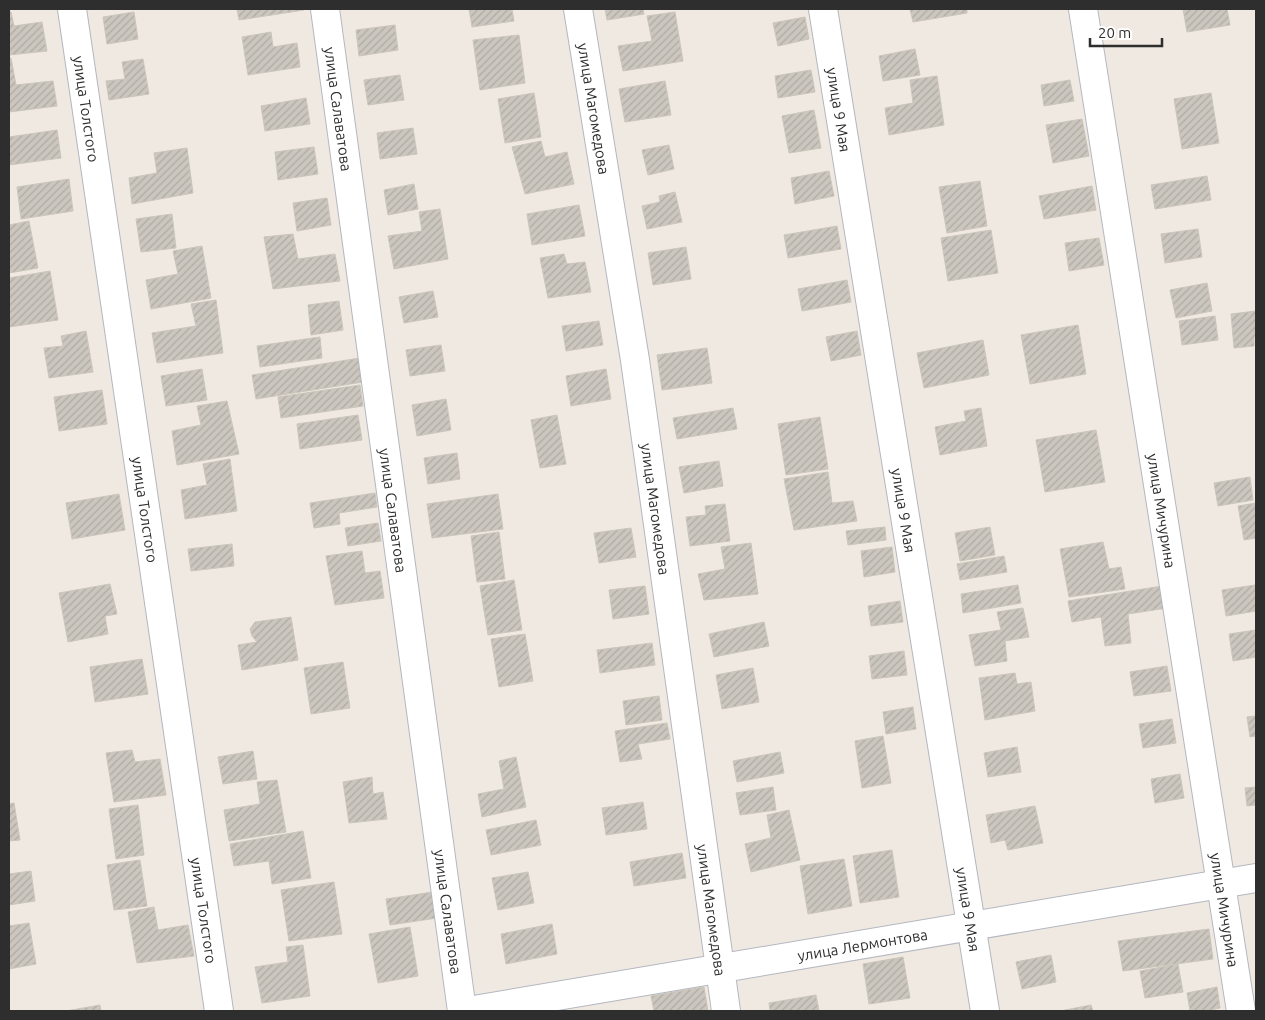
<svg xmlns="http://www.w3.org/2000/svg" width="1265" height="1020" viewBox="0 0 1265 1020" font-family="Ubuntu,sans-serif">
<defs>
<pattern id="building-hatch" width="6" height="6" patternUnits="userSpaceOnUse" patternTransform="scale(1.25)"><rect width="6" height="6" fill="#cbc7bf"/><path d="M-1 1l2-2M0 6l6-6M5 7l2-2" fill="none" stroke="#afaba4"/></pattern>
</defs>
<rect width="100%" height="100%" fill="#efe9e1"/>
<g fill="url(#building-hatch)" stroke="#cbc5ba">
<polygon points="237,9 304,9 304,10 239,20"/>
<polygon points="469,9 512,9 514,21 472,27"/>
<polygon points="605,9 643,9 644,14 607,20"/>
<polygon points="910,9 967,9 967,13 913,22"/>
<polygon points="1183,9 1227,9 1230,25 1187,32"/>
<polygon points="9,12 11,12 14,26 42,22 47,51 9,55"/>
<polygon points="134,12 138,39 107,44 103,17"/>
<polygon points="675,12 683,61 623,71 618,46 652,41 647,16"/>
<polygon points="805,17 809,39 778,46 773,23"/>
<polygon points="395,25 398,50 359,56 356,30"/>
<polygon points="271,32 273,47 297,43 300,67 248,75 242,37"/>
<polygon points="519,35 525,83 480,90 473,40"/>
<polygon points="915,49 920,75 883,81 879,56"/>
<polygon points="11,58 16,85 53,81 57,106 9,112 9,59"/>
<polygon points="143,59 149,94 109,100 106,81 125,79 122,62"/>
<polygon points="811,70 815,92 778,98 775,76"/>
<polygon points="400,75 404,100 368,105 364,80"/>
<polygon points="937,76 944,125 889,135 885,108 913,103 910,80"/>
<polygon points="1070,80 1074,101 1044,106 1041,85"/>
<polygon points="665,81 671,115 625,122 619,89"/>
<polygon points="534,93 541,137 505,143 498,99"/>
<polygon points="1211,93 1219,143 1182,149 1174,99"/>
<polygon points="306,98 310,124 265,131 261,106"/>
<polygon points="814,110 821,148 789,153 782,116"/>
<polygon points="1082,119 1089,156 1053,163 1046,125"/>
<polygon points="413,128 417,154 380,159 377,133"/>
<polygon points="57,130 61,158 9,165 9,137"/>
<polygon points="541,141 545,157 567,152 574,184 525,194 512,147"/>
<polygon points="669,145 674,169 648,175 642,150"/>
<polygon points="314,147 318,174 278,180 275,152"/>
<polygon points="187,148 193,193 132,204 129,178 157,173 154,153"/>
<polygon points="829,171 834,196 795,204 791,178"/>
<polygon points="1207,176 1211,200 1155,209 1151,185"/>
<polygon points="69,179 73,211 21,219 17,187"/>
<polygon points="980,181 987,226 947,233 939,187"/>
<polygon points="414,184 418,209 388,215 384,190"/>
<polygon points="1092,186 1096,210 1044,219 1039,196"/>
<polygon points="675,192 682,222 647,229 642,206 660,202 659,196"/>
<polygon points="327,198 331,225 297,231 293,203"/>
<polygon points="579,205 585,236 532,245 527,214"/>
<polygon points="440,209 448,259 394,269 388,236 422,231 419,212"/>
<polygon points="172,214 176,248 141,252 136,219"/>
<polygon points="29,221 38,268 9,273 9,225"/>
<polygon points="837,226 841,249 788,258 784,235"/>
<polygon points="1198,229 1202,257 1165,263 1161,234"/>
<polygon points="991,230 998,273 948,281 941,238"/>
<polygon points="293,234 298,259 335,254 340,281 273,289 264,237"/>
<polygon points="1099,238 1104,265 1069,271 1065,243"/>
<polygon points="202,246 211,298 151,309 146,280 178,274 173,251"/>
<polygon points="686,247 691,279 653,285 648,253"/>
<polygon points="564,254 567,264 585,262 591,292 548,298 540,258"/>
<polygon points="50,271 58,320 9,327 9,278"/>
<polygon points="847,280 851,302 802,311 798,289"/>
<polygon points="1207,283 1212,311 1176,318 1170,290"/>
<polygon points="433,291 438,317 404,323 399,297"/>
<polygon points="216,300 223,353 157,363 152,333 196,326 191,304"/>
<polygon points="339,301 343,330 311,335 308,305"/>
<polygon points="1256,311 1256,337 1254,337 1254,346 1234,348 1231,314"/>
<polygon points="1215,316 1218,340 1182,345 1179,321"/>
<polygon points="599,321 603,345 566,351 562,326"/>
<polygon points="1078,325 1086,374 1030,384 1021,335"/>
<polygon points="86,331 93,372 49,378 44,348 63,346 61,336"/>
<polygon points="857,331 861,355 831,361 826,337"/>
<polygon points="320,337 322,358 260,367 257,346"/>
<polygon points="983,340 989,375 924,388 917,353"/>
<polygon points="441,345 445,371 410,376 406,350"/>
<polygon points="707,348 712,383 662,390 657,355"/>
<polygon points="360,358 363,382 256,399 252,375"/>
<polygon points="202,369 207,400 166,406 161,376"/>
<polygon points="606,369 611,399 571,406 566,376"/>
<polygon points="360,385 363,406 281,418 278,397"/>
<polygon points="102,390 107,424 59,431 54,397"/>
<polygon points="446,399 451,430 417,436 412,405"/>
<polygon points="227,401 239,454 177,465 172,431 201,425 197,406"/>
<polygon points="733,408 737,429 677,439 673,418"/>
<polygon points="981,408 987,446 940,455 935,427 966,421 964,411"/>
<polygon points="358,415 362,440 300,449 297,424"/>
<polygon points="557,415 566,464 540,468 531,420"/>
<polygon points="820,417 828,469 786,475 778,424"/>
<polygon points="1096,430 1105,482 1045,492 1036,440"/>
<polygon points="457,453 460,479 428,484 424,458"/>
<polygon points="230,459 237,511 185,519 181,490 207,485 203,464"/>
<polygon points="719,461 723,486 684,493 679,467"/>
<polygon points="828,472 832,503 853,501 857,521 794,530 784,479"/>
<polygon points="1250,477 1253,500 1218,506 1214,483"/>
<polygon points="375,493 377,507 339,513 340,524 314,528 310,503"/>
<polygon points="119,494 125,530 72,539 66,503"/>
<polygon points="498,494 503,529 432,538 427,504"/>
<polygon points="1256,503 1256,538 1244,540 1238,506"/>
<polygon points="725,504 730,541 690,546 686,517 706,515 705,506"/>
<polygon points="378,523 381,541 348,546 345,528"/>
<polygon points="885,527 886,540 848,545 846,531"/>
<polygon points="990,527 995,555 960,561 955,533"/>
<polygon points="631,528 636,557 599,563 594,533"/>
<polygon points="499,532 505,579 477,582 471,536"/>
<polygon points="1103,542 1109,569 1121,567 1125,589 1069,597 1060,549"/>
<polygon points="751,543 758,594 704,600 698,574 725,569 721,547"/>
<polygon points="232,544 234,566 191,571 188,549"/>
<polygon points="892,547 895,572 864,577 861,551"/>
<polygon points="362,551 365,573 380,571 384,598 335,605 326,556"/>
<polygon points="1004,556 1007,572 960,580 957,564"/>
<polygon points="514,580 522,630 488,635 480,586"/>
<polygon points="110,584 117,614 105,616 108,634 68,642 59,593"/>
<polygon points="1018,585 1021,603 963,613 961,594"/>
<polygon points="1255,585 1256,611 1226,616 1222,590"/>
<polygon points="645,586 649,614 613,619 609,590"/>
<polygon points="1162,586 1167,608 1128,614 1131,643 1105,646 1101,617 1072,622 1068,601"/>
<polygon points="900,601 903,622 871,626 868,606"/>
<polygon points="1023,608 1029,637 1005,641 1007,661 975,666 969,635 1001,630 997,612"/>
<polygon points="291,617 298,660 242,670 238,645 257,642 252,636 250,629 255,622"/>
<polygon points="764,622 769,646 714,657 709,634"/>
<polygon points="1256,630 1256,657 1233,661 1229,634"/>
<polygon points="525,634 533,681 499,687 491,639"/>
<polygon points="652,643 655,665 600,673 597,650"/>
<polygon points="904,651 907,675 872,679 869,656"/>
<polygon points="142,659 148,694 95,702 90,667"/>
<polygon points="343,662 350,708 311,714 304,668"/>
<polygon points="1167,666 1171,691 1134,696 1130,672"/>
<polygon points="753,668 759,702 722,709 716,675"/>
<polygon points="1015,673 1017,684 1031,682 1035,711 985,720 979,678"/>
<polygon points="659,696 662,720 626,725 623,701"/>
<polygon points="913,707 916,729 886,734 883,712"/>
<polygon points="1256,716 1256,736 1250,737 1247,717"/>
<polygon points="1172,719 1176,743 1143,748 1139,724"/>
<polygon points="667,723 670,739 638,744 642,759 620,762 615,731"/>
<polygon points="883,736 891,783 862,788 855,741"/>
<polygon points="1017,747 1021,772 988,777 984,753"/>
<polygon points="132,750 135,762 160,759 166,795 114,802 106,753"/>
<polygon points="253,751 257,779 223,784 218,757"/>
<polygon points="780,752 784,773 737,782 733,761"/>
<polygon points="516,757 526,807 482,817 478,794 504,789 499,761"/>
<polygon points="1180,774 1184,798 1155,803 1151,779"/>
<polygon points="372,777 373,794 383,792 387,819 349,823 343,782"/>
<polygon points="277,780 286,832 229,841 224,810 260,804 257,782"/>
<polygon points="773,787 776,810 740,815 736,793"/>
<polygon points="1256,787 1256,805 1247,806 1245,788"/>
<polygon points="643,802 647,829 606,835 602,808"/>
<polygon points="14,803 20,840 9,841 9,804"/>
<polygon points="138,805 144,855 116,859 109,809"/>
<polygon points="1035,806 1043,843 1008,850 1005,840 991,843 986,815"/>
<polygon points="789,810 800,860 751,872 745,844 771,838 767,815"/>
<polygon points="536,820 541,845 491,855 486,830"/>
<polygon points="303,831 311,878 272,884 269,861 234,866 230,844"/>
<polygon points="892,850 899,897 860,903 853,856"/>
<polygon points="682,853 686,878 634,886 630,862"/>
<polygon points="844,859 852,906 808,914 800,866"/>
<polygon points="140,860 147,906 114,910 107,865"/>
<polygon points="31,871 35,901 9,905 9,874"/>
<polygon points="528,872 534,903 498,910 492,878"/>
<polygon points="334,882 342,934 289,941 281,890"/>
<polygon points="433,892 437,918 390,925 386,899"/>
<polygon points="154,907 158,930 188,925 194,956 137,963 128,912"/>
<polygon points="29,923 36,964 9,969 9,926"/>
<polygon points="552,924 557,954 506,964 501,934"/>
<polygon points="410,927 418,976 378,983 369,934"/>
<polygon points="1209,929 1213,959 1123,971 1118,941"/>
<polygon points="303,945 310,996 262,1003 255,967 288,962 286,947"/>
<polygon points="1051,955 1056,982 1022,989 1016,962"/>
<polygon points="903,957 910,998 869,1004 863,964"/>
<polygon points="1178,964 1183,992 1145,998 1140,971"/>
<polygon points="704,987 708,1011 654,1011 651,996"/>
<polygon points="1217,987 1220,1008 1205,1011 1190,1011 1187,993"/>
<polygon points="816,995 819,1011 770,1011 769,1003"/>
<polygon points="100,1005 101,1011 66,1011"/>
<polygon points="1091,1005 1093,1011 1060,1011"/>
</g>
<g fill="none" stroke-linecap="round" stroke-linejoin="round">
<defs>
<g id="minor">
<path id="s1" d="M72,9L219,1011"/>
<path id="s2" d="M325,9L462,1011"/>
<path id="s3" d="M578,9L635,360L726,1011"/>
<path id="s4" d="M823,9L985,1011"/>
<path id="s5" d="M1083,9L1241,1011"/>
<path id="s6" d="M468,1011L1256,878"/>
</g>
</defs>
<use href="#minor" stroke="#b4b7c1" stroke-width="30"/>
<use href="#minor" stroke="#fff" stroke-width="28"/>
</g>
<g text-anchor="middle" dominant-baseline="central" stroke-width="4.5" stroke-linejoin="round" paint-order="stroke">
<g font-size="15" fill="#2e2e2e" stroke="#fff">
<text stroke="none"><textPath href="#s1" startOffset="101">улица Толстого</textPath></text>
<text stroke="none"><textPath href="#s2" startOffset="101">улица Салаватова</textPath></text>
<text stroke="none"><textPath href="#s3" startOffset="101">улица Магомедова</textPath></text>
<text stroke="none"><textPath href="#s4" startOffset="102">улица 9 Мая</textPath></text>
<text stroke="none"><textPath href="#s3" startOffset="506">улица Магомедова</textPath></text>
<text stroke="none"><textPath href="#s1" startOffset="506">улица Толстого</textPath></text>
<text stroke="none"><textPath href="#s2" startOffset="506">улица Салаватова</textPath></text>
<text stroke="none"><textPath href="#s4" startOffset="508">улица 9 Мая</textPath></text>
<text stroke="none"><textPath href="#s5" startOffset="508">улица Мичурина</textPath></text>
<text stroke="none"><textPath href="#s4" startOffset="912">улица 9 Мая</textPath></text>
<text stroke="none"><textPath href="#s5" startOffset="912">улица Мичурина</textPath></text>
<text stroke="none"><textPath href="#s1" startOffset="911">улица Толстого</textPath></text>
<text stroke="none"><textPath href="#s2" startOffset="911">улица Салаватова</textPath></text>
<text stroke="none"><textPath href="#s3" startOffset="911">улица Магомедова</textPath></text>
<text stroke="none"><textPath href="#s6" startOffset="400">улица Лермонтова</textPath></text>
</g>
</g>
<rect width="1265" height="1020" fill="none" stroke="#2e2e2e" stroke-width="20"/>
<path d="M1090 38v8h72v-8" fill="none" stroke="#2e2e2e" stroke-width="2.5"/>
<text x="1098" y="38" font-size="15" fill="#2e2e2e" stroke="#ffffff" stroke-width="4" paint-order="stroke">20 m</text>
</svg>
